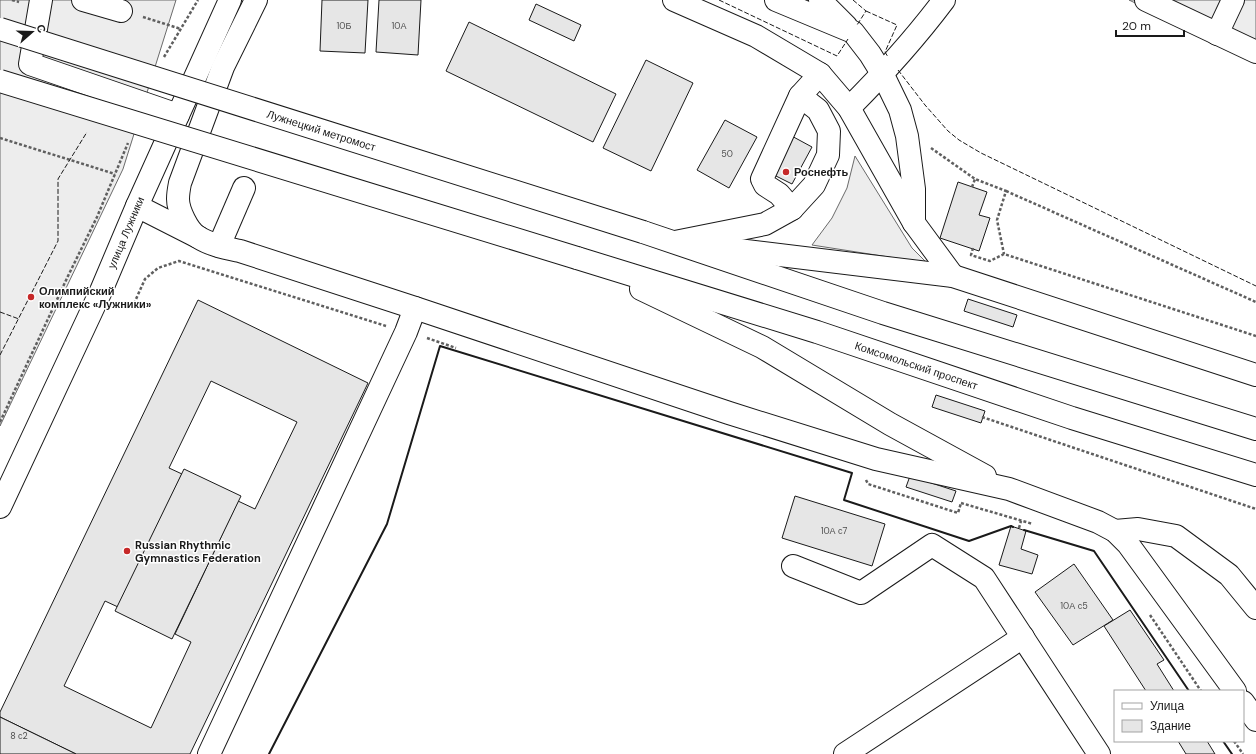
<svg xmlns="http://www.w3.org/2000/svg" width="1256" height="754" viewBox="0 0 1256 754" font-family="'DM Sans',sans-serif">
<rect width="100%" height="100%" fill="#fff"/>
<g fill="#ededed" stroke="#6a6a6a">
<polygon points="0,0 176,0 123,169 0,426"/>
<polygon points="1129,0 1256,0 1256,61"/>
<polygon points="855,156 912,248 927,263 812,245 832,218 847,188"/>
</g>
<g fill="#e6e6e6" stroke="#1a1a1a" fill-rule="evenodd">
<polygon points="322,0 368,0 365,53 320,51"/>
<polygon points="379,0 421,0 418,55 376,52"/>
<polygon points="536,4 581,25 574,41 529,20"/>
<polygon points="469,22 616,94 593,142 446,71"/>
<polygon points="646,60 693,83 651,171 603,148"/>
<polygon points="725,120 757,137 729,188 697,170"/>
<polygon points="788,134 812,147 792,184 768,172"/>
<polygon points="958,182 987,192 979,215 990,218 979,251 940,238"/>
<polygon points="968,299 1017,315 1013,327 964,311"/>
<path d="M198,300L368,383L190,754H76L0,717V712ZM211,381L297,422L255,509L238,501L175,634L191,642L151,728L64,686L105,601L118,607L182,474L169,468Z"/>
<polygon points="936,395 985,411 981,423 932,407"/>
<polygon points="184,469 241,496 172,639 115,611"/>
<polygon points="910,476 956,491 952,502 906,487"/>
<polygon points="795,496 885,524 872,566 782,538"/>
<polygon points="1011,526 1026,531 1021,549 1038,555 1032,574 999,565"/>
<polygon points="1074,564 1113,620 1073,645 1035,592"/>
<polygon points="1130,610 1164,660 1157,664 1174,691 1146,691 1104,626"/>
<polygon points="0,717 76,754 0,754"/>
<polygon points="1178,741 1207,741 1215,754 1186,754"/>
</g>
<g fill="none" stroke-linecap="round" stroke-linejoin="round">
<defs>
<g id="minor">
<polyline points="41,0 30,64 178,115"/>
<polyline points="83,0 121,11"/>
<polyline points="776,0 853,32 870,54 883,75 900,110 907,136 914,189 914,223"/>
<polyline points="820,0 846,26"/>
<polyline points="1146,0 1256,52"/>
<polyline points="1217,34 1233,0"/>
<path d="M849,108C884,73 914,40 944,0"/>
<polyline points="137,206 198,237"/>
<polyline points="792,209 779,194 765,185 762,179 800,96 820,74"/>
<polyline points="675,242 765,224 792,209 814,185 828,155 829,131 818,110 800,96"/>
<polyline points="219,246 244,188"/>
<path id="s1" d="M0,507L101,291L137,206L230,0"/>
<polyline points="1115,531 1138,529 1176,536 1229,575 1256,608"/>
<polyline points="793,566 861,593 932,545 984,578 1099,754"/>
<polyline points="209,754 406,332 415,308"/>
<polyline points="845,754 1023,637"/>
</g>
<g id="major">
<path d="M256,0L223,67L180,183C179,188 178,194 178,199C178,210 188,231 198,237C210,245 226,248 240,251L415,308L729,413L876,459L1009,489L1098,522L1115,531L1128,544L1235,691"/>
<polyline points="674,0 756,36 820,74 849,108 914,223 953,276"/>
<polyline points="643,232 883,313 1256,429"/>
<polyline points="721,248 953,276 1256,375"/>
<path id="s2" d="M577,258L817,332L1072,418L1256,475"/>
<polyline points="641,289 762,347 890,424 985,476"/>
<polyline points="1243,702 1256,720"/>
</g>
</defs>
<use href="#minor" stroke="#1a1a1a" stroke-width="24"/>
<use href="#major" stroke="#1a1a1a" stroke-width="24"/>
<g stroke="#5f5f5f" stroke-width="2.5" stroke-dasharray="3 2" stroke-linecap="butt">
<polyline points="12,0 19,2"/>
<polyline points="143,17 181,29"/>
<polyline points="164,57 198,0"/>
<polyline points="0,138 115,174"/>
<polyline points="931,148 975,179 1006,191 997,220 1004,254"/>
<polyline points="972,187 975,179"/>
<polyline points="1006,191 1256,302"/>
<polyline points="973,248 971,255 990,261 1004,254 1256,336"/>
<polyline points="132,308 145,279 158,268 179,261 386,326"/>
<polyline points="427,338 456,348"/>
<polyline points="982,417 1256,509"/>
<polyline points="0,422 68,276 97,217 128,143"/>
<polyline points="866,480 868,484 958,513 961,503"/>
<polyline points="961,503 1033,524"/>
<polyline points="1019,528 1021,521"/>
<polyline points="1150,615 1201,691"/>
<polyline points="1234,741 1243,754"/>
</g>
<use href="#minor" stroke="#fff" stroke-width="22"/>
<use href="#major" stroke="#fff" stroke-width="22"/>
<defs>
<g id="major-bridge">
<path id="s3" d="M0,29L643,232"/>
<polyline points="0,81 577,258"/>
</g>
</defs>
<use href="#major-bridge" stroke="#1a1a1a" stroke-width="24" stroke-linecap="butt"/>
<use href="#major-bridge" stroke="#fff" stroke-width="22"/>
<g stroke="#1a1a1a" stroke-width="1" stroke-dasharray="5 2" stroke-linecap="butt">
<polyline points="719,0 837,56 848,39"/>
<polyline points="853,0 866,11 857,25"/>
<polyline points="866,11 897,25 885,52 888,57"/>
<polyline points="898,70 925,105 948,131 959,140 981,153 1256,286"/>
<polyline points="0,312 19,319"/>
<polyline points="0,355 58,241 58,179 87,132"/>
</g>
<g stroke="#1a1a1a" stroke-width="2">
<polyline points="1024,530 1094,551 1189,691"/>
<polyline points="1223,741 1232,754"/>
<polyline points="269,754 387,524 440,346 852,473 844,500 969,541 1011,526 1013,527"/>
</g>
</g>
<g fill="#c62828" stroke="#fff" stroke-width="1.5">
<circle cx="786" cy="172" r="4"/>
<circle cx="31" cy="297" r="4"/>
<circle cx="127" cy="551" r="4"/>
</g>
<g text-anchor="middle" dominant-baseline="central" stroke-width="3" stroke-linejoin="round" paint-order="stroke">
<g font-size="9" fill="#4d4d4d">
<text x="344" y="26">10Б</text>
<text x="399" y="26">10А</text>
<text x="727" y="154">50</text>
<text x="834" y="531">10А с7</text>
<text x="1074" y="606">10А с5</text>
<text x="19" y="736">8 с2</text>
</g>
<g font-size="11" fill="#1a1a1a" stroke="#fff">
<text stroke="none"><textPath href="#s3" startOffset="337">Лужнецкий метромост</textPath></text>
<text stroke="none"><textPath href="#s1" startOffset="302">улица Лужники</textPath></text>
<text stroke="none"><textPath href="#s2" startOffset="356">Комсомольский проспект</textPath></text>
</g>
<g font-size="11" font-weight="bold" fill="#1a1a1a" stroke="#fff" text-anchor="start">
<text x="794" y="172">Роснефть</text>
<text x="39" y="291">Олимпийский<tspan x="39" dy="13">комплекс «Лужники»</tspan></text>
<text x="135" y="545">Russian Rhythmic<tspan x="135" dy="13">Gymnastics Federation</tspan></text>
</g>
</g>
<rect x="1114" y="690" width="130" height="52" fill="#ffffff" stroke="#a3a3a3"/>
<rect x="1122" y="703" width="20" height="6" fill="#ffffff" stroke="#a3a3a3"/>
<text x="1150" y="710" font-size="12" fill="#1a1a1a">Улица</text>
<rect x="1122" y="720" width="20" height="12" fill="#e6e6e6" stroke="#a3a3a3"/>
<text x="1150" y="730" font-size="12" fill="#1a1a1a">Здание</text>
<g transform="translate(32 32) rotate(70)" stroke="#ffffff" stroke-width="3" paint-order="stroke">
<path d="M0-3L7 15L0 10L-7 15Z" fill="#1a1a1a"/>
<text y="-6" font-size="11" font-weight="bold" text-anchor="middle" fill="#1a1a1a">С</text>
</g>
<path d="M1116 30v6h68v-6" fill="none" stroke="#1a1a1a" stroke-width="2"/>
<text x="1122" y="30" font-size="12" fill="#1a1a1a" stroke="#ffffff" stroke-width="3" paint-order="stroke">20 m</text>
</svg>
